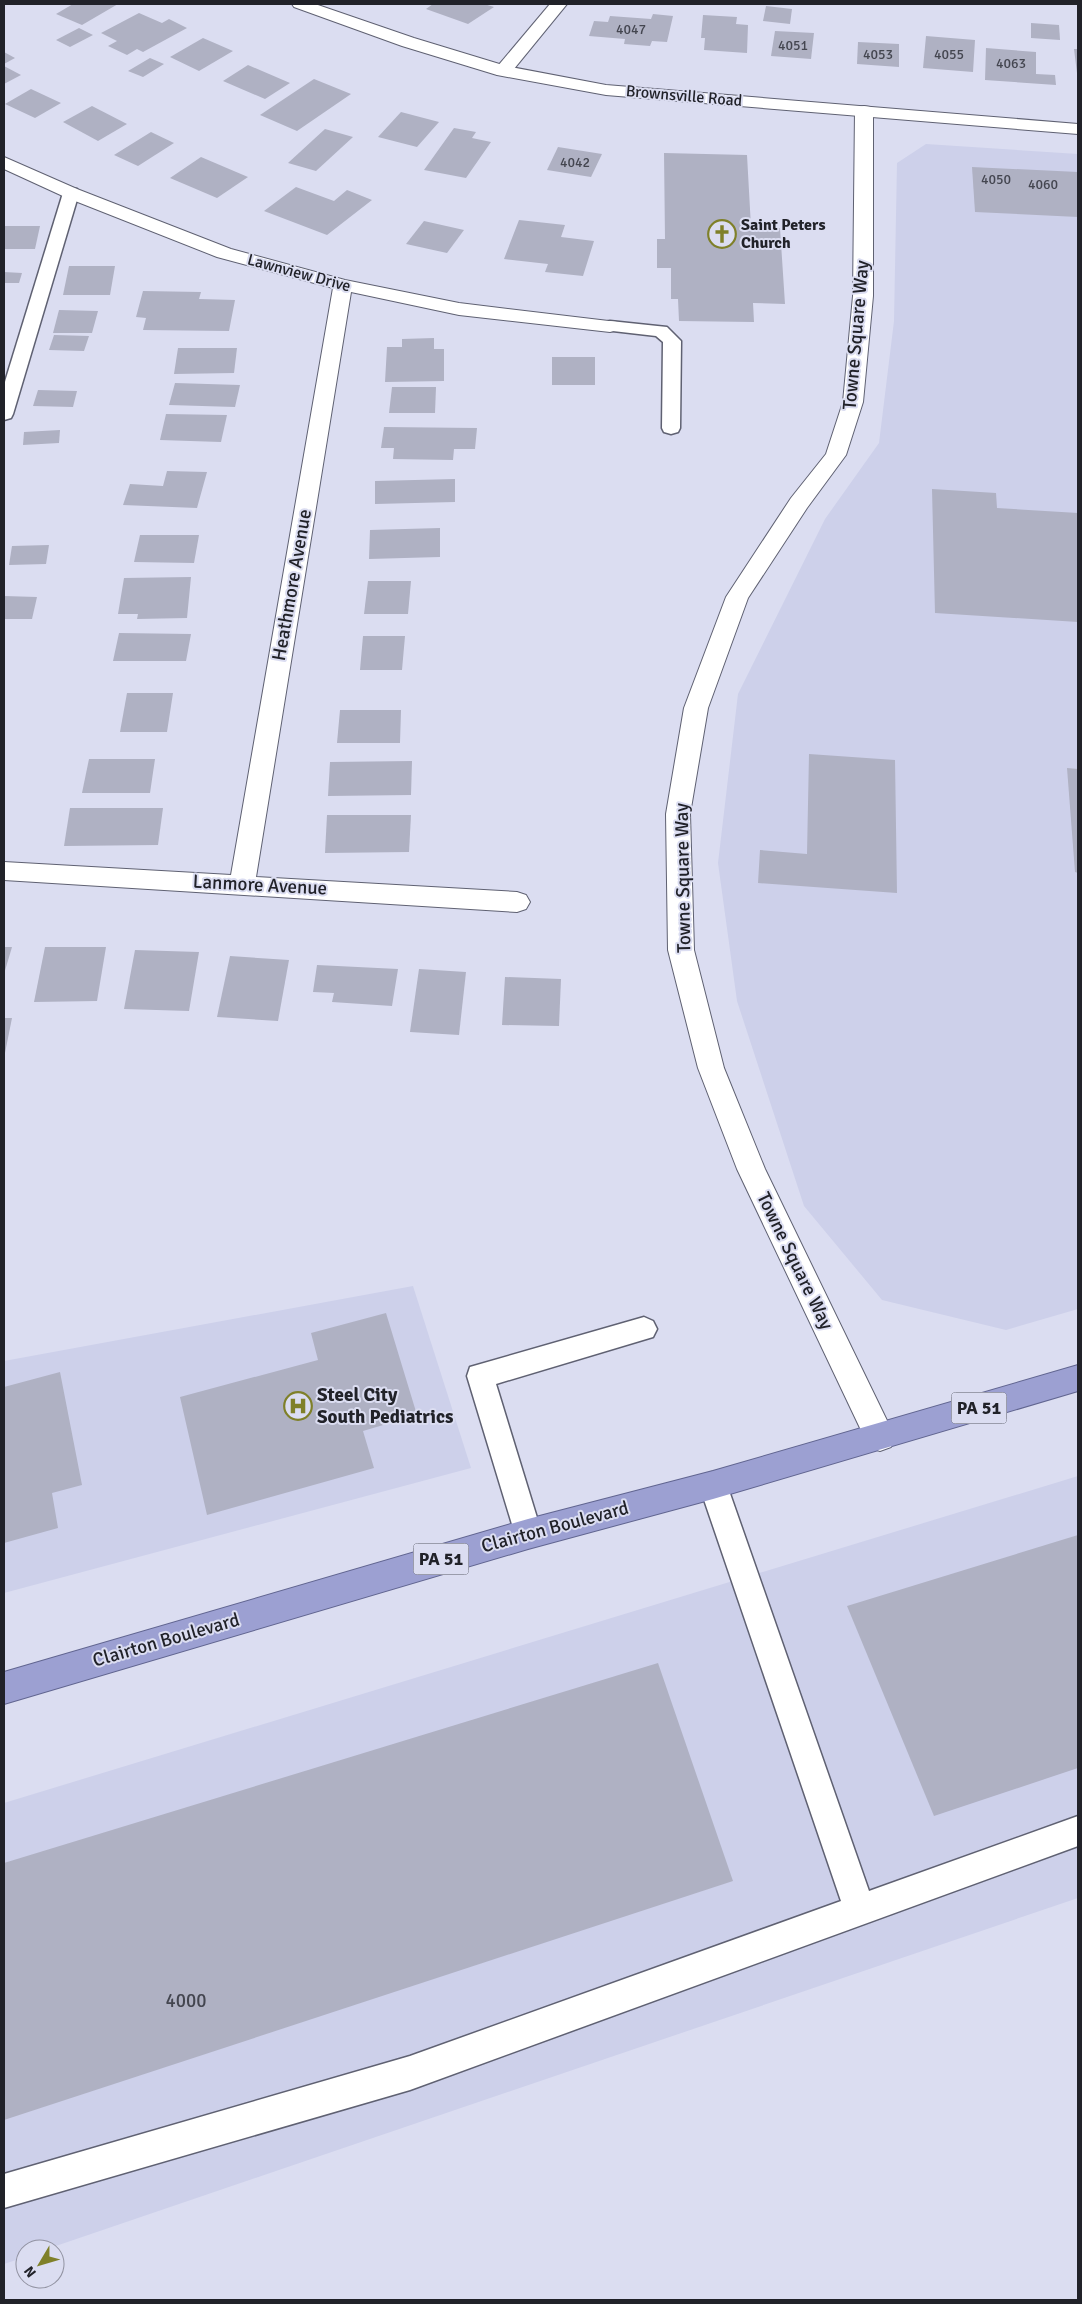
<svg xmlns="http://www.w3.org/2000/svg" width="1082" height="2304" viewBox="0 0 1082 2304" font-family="Signika,sans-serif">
<rect width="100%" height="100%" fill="#dbddf1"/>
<g fill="#cdd0ea">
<polygon points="926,144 1078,154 1078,1309 1006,1330 882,1300 804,1206 737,1001 718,863 738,694 825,519 879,443 894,321 897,163"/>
<polygon points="413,1286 471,1468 4,1593 4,1361"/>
<polygon points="1078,1476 1078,1898 47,2249 25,2249 25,2257 4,2264 4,1803"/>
</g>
<g fill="#afb1c3">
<polygon points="73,4 118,4 82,25 56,14"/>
<polygon points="433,4 484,4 494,7 468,24 426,9"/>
<polygon points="766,6 792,9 790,24 763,21"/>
<polygon points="139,13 162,23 169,19 187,28 143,52 137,49 127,55 108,46 117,41 101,33"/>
<polygon points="653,14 673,16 667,42 652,41 650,46 624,44 625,39 589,36 594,21 608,22 610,16 651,19"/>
<polygon points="703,15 737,17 736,24 748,25 747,53 704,50 705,38 701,38"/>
<polygon points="1031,23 1059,25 1060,40 1031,38"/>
<polygon points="79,28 93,35 70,47 56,40"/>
<polygon points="775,31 814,33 811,59 771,56"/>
<polygon points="926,36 975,40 973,72 923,68"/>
<polygon points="203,38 233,51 199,71 170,57"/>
<polygon points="858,42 899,44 899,67 857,64"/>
<polygon points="986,48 1036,52 1036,74 1055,75 1056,85 985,80"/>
<polygon points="1074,49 1078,49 1078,73 1077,73"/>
<polygon points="4,52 15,58 4,64"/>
<polygon points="150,58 164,64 143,77 128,71"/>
<polygon points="248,65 290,83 265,99 223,81"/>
<polygon points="4,66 21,75 4,84"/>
<polygon points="314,79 351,94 297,131 260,115"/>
<polygon points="31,89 61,103 35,118 5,104"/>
<polygon points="92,106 127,124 98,141 63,122"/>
<polygon points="401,112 439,122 417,147 378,137"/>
<polygon points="454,128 476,132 472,138 491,142 466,178 424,170"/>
<polygon points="325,129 353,137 316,171 288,163"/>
<polygon points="151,132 174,143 138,166 114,155"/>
<polygon points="558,147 602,154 591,177 547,170"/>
<polygon points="664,153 747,155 751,227 780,228 785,304 753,303 754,322 679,321 678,299 671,299 671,268 657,268 657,239 665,239"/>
<polygon points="201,157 248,177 217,198 170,178"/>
<polygon points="972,167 1078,172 1078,217 975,212"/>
<polygon points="296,187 334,201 347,190 372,200 327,235 264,211"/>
<polygon points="519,220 565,225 561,237 594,241 583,276 545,272 548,264 504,259"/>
<polygon points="424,221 464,230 447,253 406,244"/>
<polygon points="4,226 40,226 35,249 4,249"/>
<polygon points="69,266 115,266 110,295 63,295"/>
<polygon points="4,272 22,273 19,283 4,283"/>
<polygon points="143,291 201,292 199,299 235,300 229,331 143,330 146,318 136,317"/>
<polygon points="59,310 98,311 92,333 53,333"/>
<polygon points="54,335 89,336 84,351 49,350"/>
<polygon points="434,338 434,349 444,349 444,381 385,382 387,347 402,347 402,339"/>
<polygon points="178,348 237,348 234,373 174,374"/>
<rect x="552" y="357" width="43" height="28"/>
<polygon points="175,383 240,385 235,407 169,405"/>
<polygon points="392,387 436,387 435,413 389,413"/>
<polygon points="38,390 77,391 73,407 33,406"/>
<polygon points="166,414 227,415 221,442 160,440"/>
<polygon points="384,427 477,428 475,449 454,449 453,460 393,459 394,448 381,448"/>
<polygon points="60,430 59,443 23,445 24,432"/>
<polygon points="167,471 207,472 197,508 123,505 130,484 163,486"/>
<polygon points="455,479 455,502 375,504 375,481"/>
<polygon points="932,489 996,493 997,508 1078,513 1078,622 935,613"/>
<polygon points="440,528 440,557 369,559 370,530"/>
<polygon points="140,535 199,535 194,563 134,562"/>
<polygon points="49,545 46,564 9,565 12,546"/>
<polygon points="191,577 187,618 137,619 138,614 118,614 124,578"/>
<polygon points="368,581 411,581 408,614 364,614"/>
<polygon points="4,596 37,597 32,619 4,619"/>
<polygon points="119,633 191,634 186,661 113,661"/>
<polygon points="363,636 405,636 402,670 360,670"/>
<polygon points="127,693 173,693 167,732 120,732"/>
<polygon points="340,710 401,710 400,743 337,743"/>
<polygon points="809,754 895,760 897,893 758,883 760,850 807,854"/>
<polygon points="89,759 155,759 150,793 82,793"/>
<polygon points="412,761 411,795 328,796 330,762"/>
<polygon points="1067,768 1078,769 1078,873 1075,872"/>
<polygon points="70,808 163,808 158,845 64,846"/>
<polygon points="327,815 411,815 409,852 325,853"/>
<polygon points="4,947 12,947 4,974"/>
<polygon points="45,947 106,947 97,1001 34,1002"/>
<polygon points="135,950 199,952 189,1011 124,1009"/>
<polygon points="230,956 289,960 278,1021 217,1017"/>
<polygon points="317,965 398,969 392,1006 332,1002 334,993 313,992"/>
<polygon points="419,969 466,972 459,1035 410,1032"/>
<polygon points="505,977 561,979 559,1026 502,1025"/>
<polygon points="4,1018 12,1018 5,1053 4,1052"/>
<polygon points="386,1313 417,1415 363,1431 374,1468 207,1515 180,1397 318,1360 311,1333"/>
<polygon points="60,1372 82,1485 52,1493 58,1528 4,1543 4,1387"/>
<polygon points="1078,1535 1078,1768 934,1816 847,1606"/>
<polygon points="658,1663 733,1881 4,2120 4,1863"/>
</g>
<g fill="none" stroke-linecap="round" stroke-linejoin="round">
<defs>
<g id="service">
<polygon points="71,188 77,189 79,193 13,414 11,418 4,420 4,385 63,193 65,189"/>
<polygon points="610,321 667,327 681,341 680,428 678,432 671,434 664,432 662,428 663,342 656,336 604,330 601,326 604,322"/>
<polygon points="644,1317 653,1321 657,1329 653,1337 496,1384 542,1534 538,1544 528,1547 518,1544 467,1376 470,1367"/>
<polygon points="713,1472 723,1476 727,1485 869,1891 1078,1816 1078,1846 410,2090 4,2208 4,2174 410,2056 841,1901 699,1485 703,1476"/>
</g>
<g id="minor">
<polygon points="550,4 567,4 509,75 497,75 494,71 497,67"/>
<polygon points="864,106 870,107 873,111 873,296 863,402 846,455 807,508 748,598 708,708 690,814 694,950 724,1068 765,1169 895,1437 891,1447 880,1451 869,1447 737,1169 698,1068 668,950 666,814 684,708 726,597 791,498 826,454 843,402 853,296 855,111 858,107"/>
<polygon points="4,157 77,189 231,249 345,280 459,303 617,322 620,326 617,330 610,332 459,315 351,292 256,877 517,892 526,895 530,902 526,909 517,912 4,880 4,862 231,875 333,288 217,257 65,197 4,169"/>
</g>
<polygon id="secondary" points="292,4 315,4 414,38 506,66 606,85 1078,124 1078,134 606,95 497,75 402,46 294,7"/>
<polygon id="trunk" points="1078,1365 1078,1391 713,1499 528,1549 4,1704 4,1672 528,1519 713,1471"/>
</defs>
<use href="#service" stroke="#5f6172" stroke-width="3"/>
<use href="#minor" stroke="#5f6172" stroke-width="2"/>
<use href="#secondary" stroke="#5f6172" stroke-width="2"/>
<use href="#trunk" stroke="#616590" stroke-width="2"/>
<use href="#service" fill="#fff" fill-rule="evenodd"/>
<use href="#minor" fill="#fff" fill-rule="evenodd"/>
<use href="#secondary" fill="#fff" fill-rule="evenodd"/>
<use href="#trunk" fill="#9ca0d2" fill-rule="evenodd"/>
</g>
<defs>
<symbol id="church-ring" viewBox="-11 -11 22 22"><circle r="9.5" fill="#dbddf1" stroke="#7f8029" stroke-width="1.5"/><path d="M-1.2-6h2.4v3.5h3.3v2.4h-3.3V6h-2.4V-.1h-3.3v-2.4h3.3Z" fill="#7f8029"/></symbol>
<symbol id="hospital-ring" viewBox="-11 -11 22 22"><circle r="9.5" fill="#dbddf1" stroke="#7f8029" stroke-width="1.5"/><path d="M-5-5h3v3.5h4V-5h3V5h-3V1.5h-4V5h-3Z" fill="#7f8029"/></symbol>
</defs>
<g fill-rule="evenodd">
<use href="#church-ring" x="706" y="218" width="32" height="32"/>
<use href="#hospital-ring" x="282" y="1390" width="32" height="32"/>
</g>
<g text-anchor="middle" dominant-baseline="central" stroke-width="4" stroke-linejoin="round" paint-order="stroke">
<g font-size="14" fill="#444650">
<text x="631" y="29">4047</text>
<text x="793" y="45">4051</text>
<text x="878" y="54">4053</text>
<text x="949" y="54">4055</text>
<text x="1011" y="63">4063</text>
<text x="575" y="162">4042</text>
<text x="996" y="179">4050</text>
<text x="1043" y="184">4060</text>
</g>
<g font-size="16" fill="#212229" stroke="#dbddf1">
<text transform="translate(684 96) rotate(5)">Brownsville Road</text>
<text transform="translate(299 273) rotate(15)">Lawnview Drive</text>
</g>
<g font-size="16" font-weight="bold" fill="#212229" stroke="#dbddf1" text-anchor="start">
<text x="741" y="225">Saint Peters<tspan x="741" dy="18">Church</tspan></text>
</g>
<g fill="#dbddf1" stroke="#595a65" stroke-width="1">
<rect x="951.5" y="1392.5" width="55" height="31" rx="4"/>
<rect x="413.5" y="1543.5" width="55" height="31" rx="4"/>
</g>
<g font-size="18" font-weight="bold" fill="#212229">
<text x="979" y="1408">PA 51</text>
<text x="441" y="1559">PA 51</text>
</g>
<g font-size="19" fill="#212229" stroke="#dbddf1">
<text transform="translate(856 335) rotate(-85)">Towne Square Way</text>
<text transform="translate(292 585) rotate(-80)">Heathmore Avenue</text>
<text transform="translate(683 878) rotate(-91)">Towne Square Way</text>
<text transform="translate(260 885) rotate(3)">Lanmore Avenue</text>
<text transform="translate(795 1261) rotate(64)">Towne Square Way</text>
<text transform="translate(555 1527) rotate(-15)">Clairton Boulevard</text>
<text transform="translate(166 1640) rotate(-16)">Clairton Boulevard</text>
</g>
<g font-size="19" font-weight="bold" fill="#212229" stroke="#dbddf1" text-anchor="start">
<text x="317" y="1395">Steel City<tspan x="317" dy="22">South Pediatrics</tspan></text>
</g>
<g font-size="19" fill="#444650">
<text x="186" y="2001">4000</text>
</g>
</g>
<rect width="1082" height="2304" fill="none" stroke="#212229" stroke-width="10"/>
<g transform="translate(40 2264) rotate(232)"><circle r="24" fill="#dbddf1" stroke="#9192a1"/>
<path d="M0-4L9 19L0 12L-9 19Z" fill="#7f8029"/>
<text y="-8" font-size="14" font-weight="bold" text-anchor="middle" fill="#212229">N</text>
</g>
</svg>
